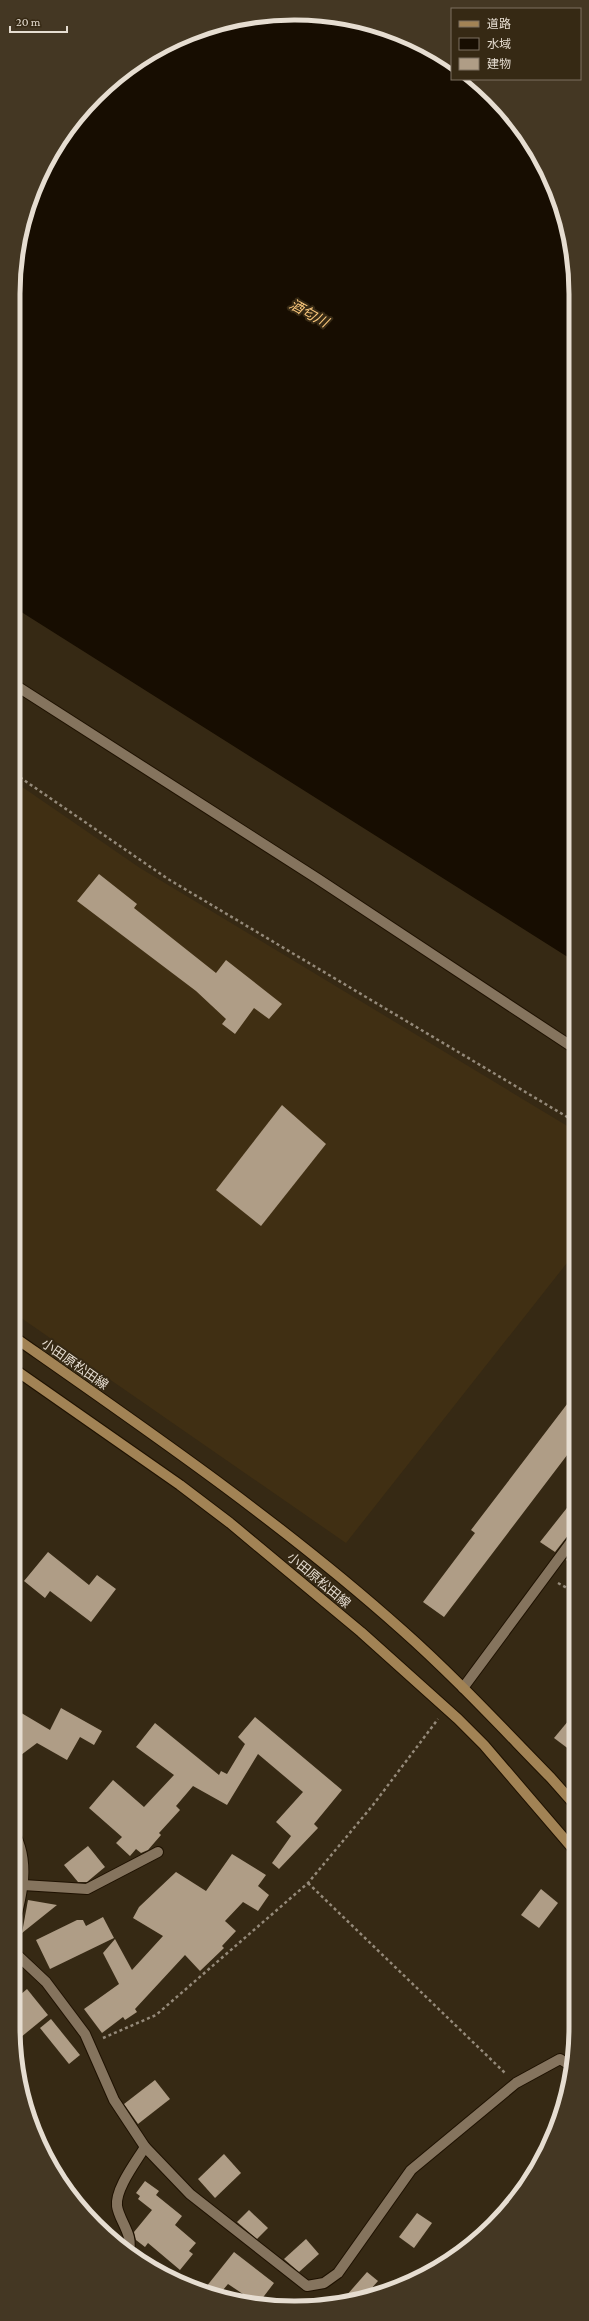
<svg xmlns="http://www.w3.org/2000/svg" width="589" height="2321" viewBox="0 0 589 2321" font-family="'Crimson Pro','Noto Sans JP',serif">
<rect width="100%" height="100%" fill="#362914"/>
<polygon fill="#402f13" points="15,782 140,868 574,1130 574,1254 346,1543 14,1313"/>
<path fill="#170d01" d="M276,14L331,15L419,42L452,66V79H471L494,96L547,170L574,258V961L15,608V258C20,240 22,221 28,204C56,118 134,45 222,22C240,18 259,17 276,14Z"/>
<g fill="#af9d86">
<polygon points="99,874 137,904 134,908 216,973 226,960 282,1004 269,1019 254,1008 235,1034 222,1024 226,1019 196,991 77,901"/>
<polygon points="282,1105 326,1144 261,1226 216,1190"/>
<polygon points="574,1395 574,1446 444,1617 423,1602 475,1533 471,1530"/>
<polygon points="574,1499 574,1532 569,1534 555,1552 540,1542"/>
<polygon points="574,1550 574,1565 566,1560"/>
<polygon points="48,1552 89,1585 97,1575 116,1589 91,1622 50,1591 45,1598 24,1581"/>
<polygon points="13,1708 50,1730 61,1708 102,1731 94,1745 80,1737 67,1760 37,1743 13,1761"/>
<polygon points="574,1714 574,1753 554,1738"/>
<polygon points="255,1717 342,1790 314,1824 318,1828 279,1869 272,1863 291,1836 276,1822 303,1792 258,1754 227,1805 193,1786 176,1806 180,1810 159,1833 161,1835 148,1850 141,1853 136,1849 130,1856 116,1843 122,1837 89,1808 113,1780 144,1807 174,1775 136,1747 155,1723 219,1775 221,1771 227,1774 245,1744 238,1737"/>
<polygon points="88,1846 105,1867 87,1882 78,1882 64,1865"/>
<polygon points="232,1854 266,1875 258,1886 269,1895 258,1911 243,1902 225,1921 236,1931 222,1946 224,1948 200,1971 185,1955 135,2009 137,2012 125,2020 123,2017 102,2033 84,2009 119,1984 103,1953 115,1939 132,1970 163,1936 133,1918 139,1907 176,1872 206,1891"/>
<polygon points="541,1889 558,1903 539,1928 521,1915"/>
<polygon points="28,1900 57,1905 22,1933"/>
<polygon points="103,1917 114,1938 50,1969 36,1940 77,1920 83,1920 86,1926"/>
<polygon points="27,1989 48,2015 15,2042 13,2001"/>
<polygon points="51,2019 80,2055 69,2064 40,2028"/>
<polygon points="155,2080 170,2099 138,2124 124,2104"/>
<polygon points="224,2154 241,2173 215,2198 198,2179"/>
<polygon points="145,2181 159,2191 156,2195 182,2216 175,2225 196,2243 189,2251 193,2254 180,2270 148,2243 145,2247 136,2240 134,2232 152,2210 138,2199 140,2196 136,2193"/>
<polygon points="249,2210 268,2228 257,2239 237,2222"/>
<polygon points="417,2213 432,2223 414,2248 399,2237"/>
<polygon points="306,2239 319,2254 299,2272 284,2259"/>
<polygon points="234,2252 274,2283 258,2304 228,2284 218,2296 206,2287"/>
<polygon points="367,2272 378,2281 363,2298 339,2304"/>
</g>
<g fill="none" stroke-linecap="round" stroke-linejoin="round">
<defs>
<g id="service">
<polyline points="23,1885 87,1889 158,1852"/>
<path d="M128,2253C135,2236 119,2221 117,2206C115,2189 136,2162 145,2147"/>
</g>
<g id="minor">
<polyline points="15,685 318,879 574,1048"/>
<polyline points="463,1688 574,1538"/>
<path d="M13,1928C22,1896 31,1861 13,1831"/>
<polyline points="13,1951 46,1982 85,2034 114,2100 145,2147 190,2194 307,2286 324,2283 338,2273 411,2170 516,2083 560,2059 573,2067"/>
</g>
<g id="secondary">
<path d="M14,1337C147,1430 281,1522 402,1630C454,1676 502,1728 551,1778L574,1804"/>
<polyline points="14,1369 180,1485 230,1523 361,1632 458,1719 484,1745 574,1850"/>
</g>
</defs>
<use href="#service" stroke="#1e1100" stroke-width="12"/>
<use href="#minor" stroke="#1e1100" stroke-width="12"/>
<use href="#secondary" stroke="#1e1100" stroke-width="12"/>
<g stroke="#958a7a" stroke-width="2.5" stroke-dasharray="3 3" stroke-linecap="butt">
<polyline points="15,774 168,879 574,1121"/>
<polyline points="558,1583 574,1592"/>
<polyline points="308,1883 505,2073"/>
<polyline points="103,2038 156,2015 308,1883 373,1805 438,1719"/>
</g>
<use href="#service" stroke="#85745e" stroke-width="10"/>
<use href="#minor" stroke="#85745e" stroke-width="10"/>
<use href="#secondary" stroke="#a28355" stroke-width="10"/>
</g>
<g text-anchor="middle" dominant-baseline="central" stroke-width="4" stroke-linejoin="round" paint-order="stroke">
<g font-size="13" fill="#e6ddd1" stroke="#362914">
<text transform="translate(75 1364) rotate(35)">小田原松田線</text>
<text transform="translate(319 1580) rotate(40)">小田原松田線</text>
</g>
<g font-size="14" font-style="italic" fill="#f9c67b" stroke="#362914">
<text transform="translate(309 313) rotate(29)">酒匂川</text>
</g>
</g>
<path d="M0 0H589V2321H0ZM294 20H295A274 274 0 0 1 569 294V2027A274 274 0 0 1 295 2301H294A274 274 0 0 1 20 2027V294A274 274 0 0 1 294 20Z" fill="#443723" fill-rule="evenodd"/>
<path fill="none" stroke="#e6ddd1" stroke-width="5" d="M294 20H295A274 274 0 0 1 569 294V2027A274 274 0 0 1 295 2301H294A274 274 0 0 1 20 2027V294A274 274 0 0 1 294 20Z"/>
<rect x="451" y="8" width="130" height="72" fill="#362914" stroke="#7c7160"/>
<rect x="459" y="21" width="20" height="6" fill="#a28355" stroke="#7c7160"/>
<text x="487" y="28" font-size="12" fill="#e6ddd1">道路</text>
<rect x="459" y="38" width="20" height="12" fill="#170d01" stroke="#7c7160"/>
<text x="487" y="48" font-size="12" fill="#e6ddd1">水域</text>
<rect x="459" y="58" width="20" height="12" fill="#af9d86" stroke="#7c7160"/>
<text x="487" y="68" font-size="12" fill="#e6ddd1">建物</text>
<path d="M10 26v6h57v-6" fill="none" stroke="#e6ddd1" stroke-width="2"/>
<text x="16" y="26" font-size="12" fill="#e6ddd1" stroke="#362914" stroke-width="3" paint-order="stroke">20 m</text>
</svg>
